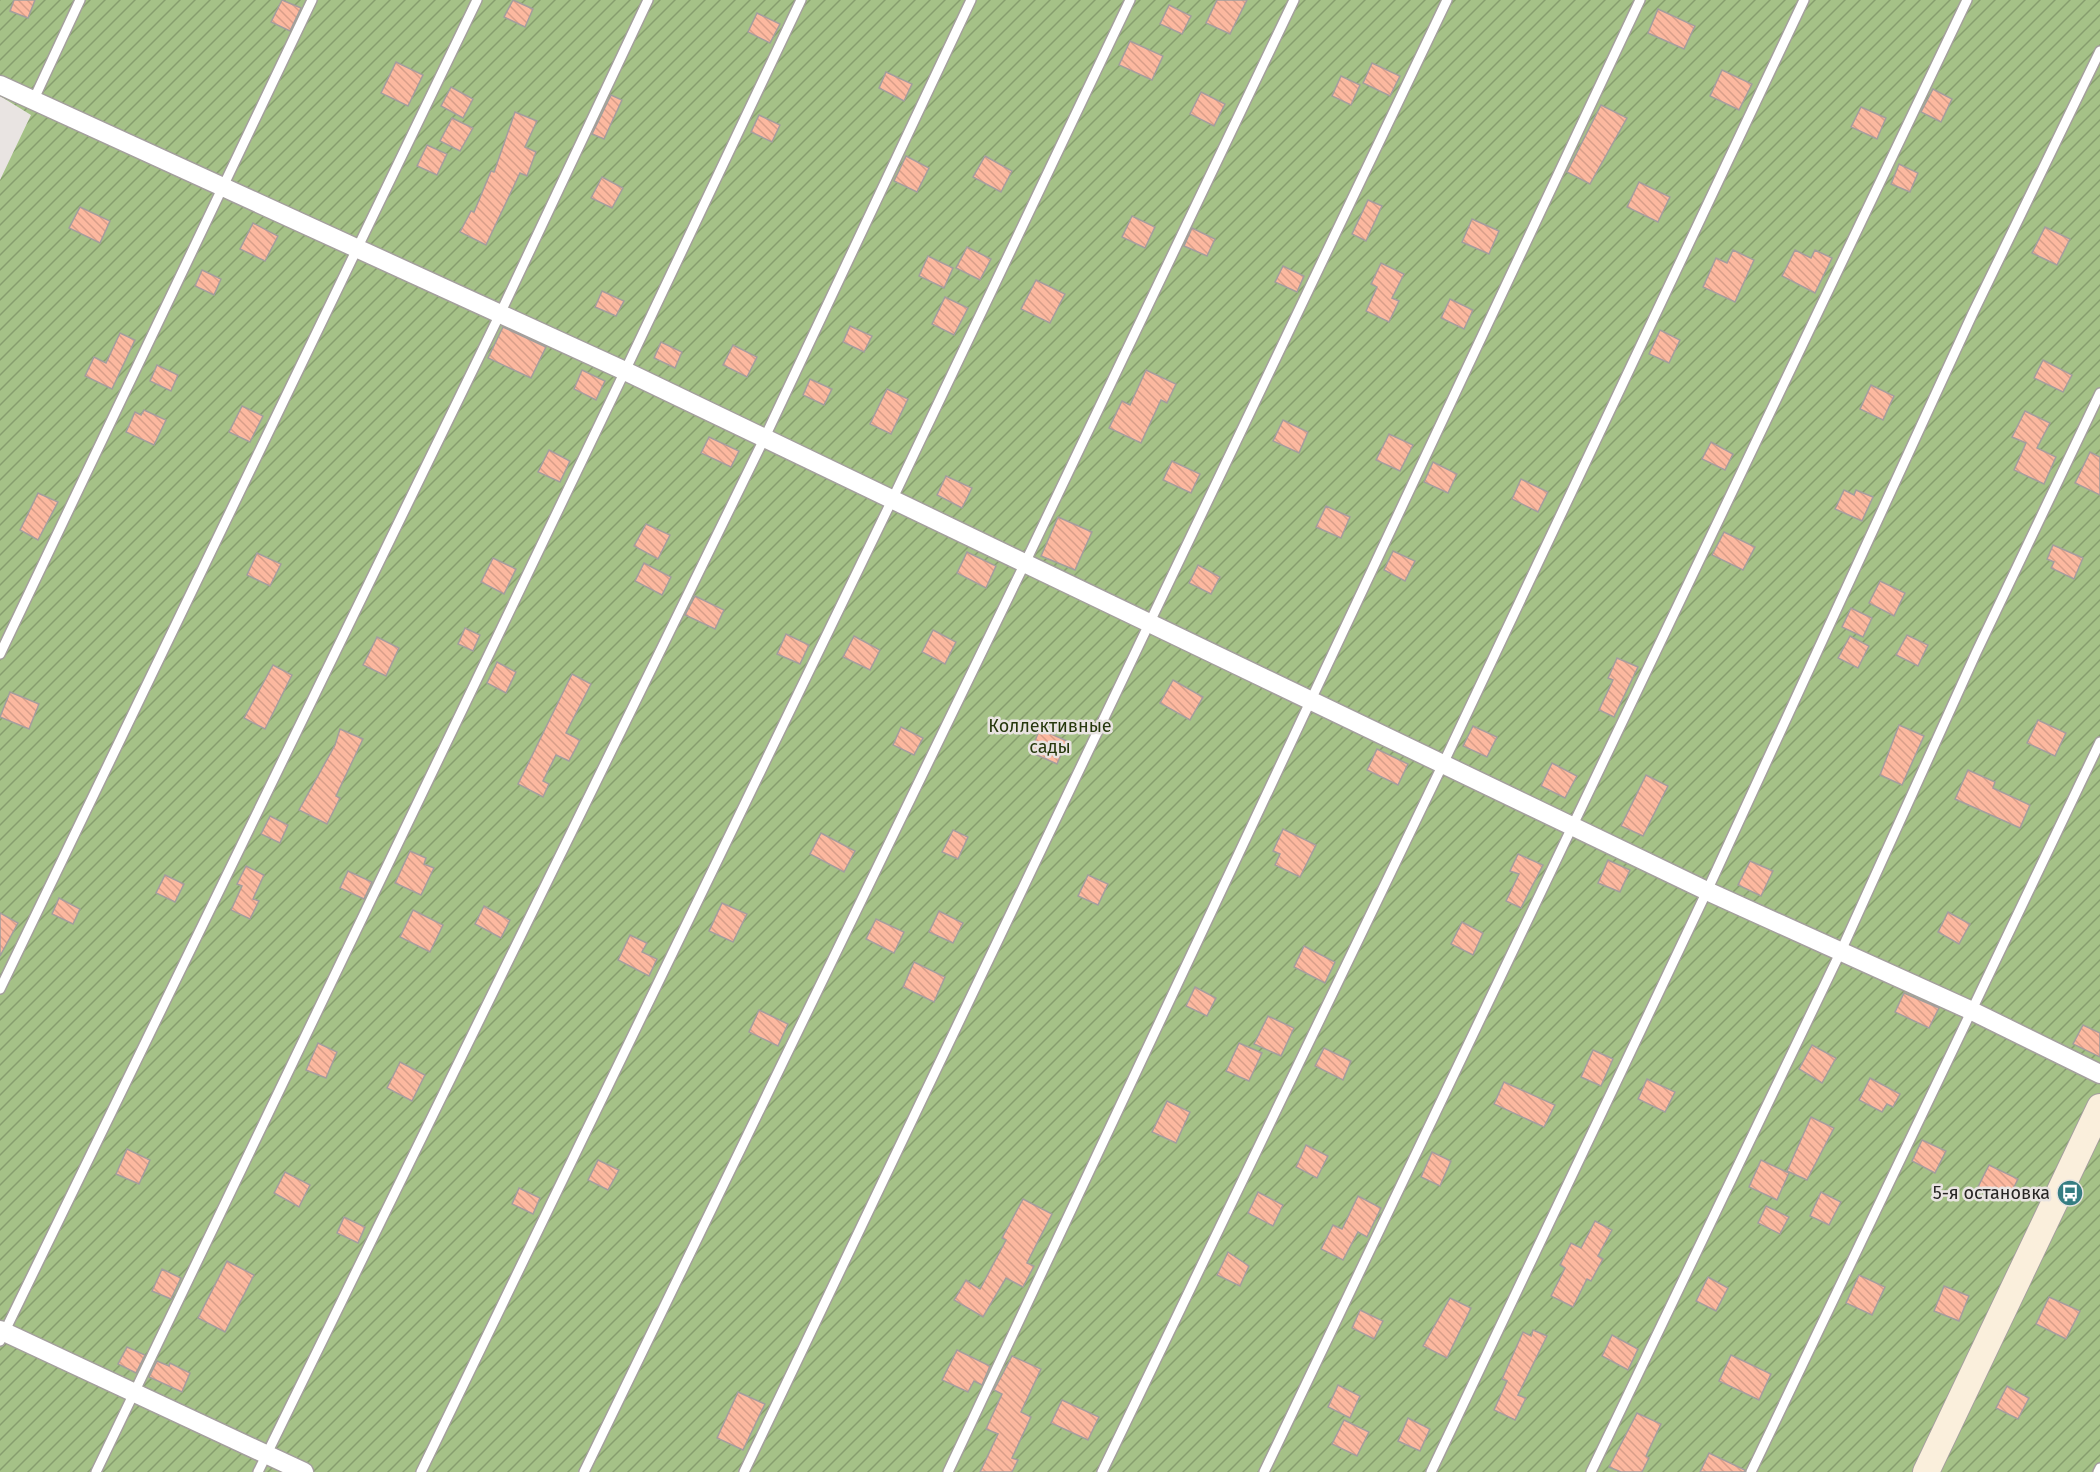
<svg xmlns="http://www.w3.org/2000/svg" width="2100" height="1472" viewBox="0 0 2100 1472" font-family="'Fira Sans',sans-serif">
<defs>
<pattern id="garden-furrows" width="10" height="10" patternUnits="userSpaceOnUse" patternTransform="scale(1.5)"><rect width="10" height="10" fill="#a5c187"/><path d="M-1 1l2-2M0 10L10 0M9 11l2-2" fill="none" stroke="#869d6e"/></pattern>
<pattern id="building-back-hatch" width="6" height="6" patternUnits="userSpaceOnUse" patternTransform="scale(1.5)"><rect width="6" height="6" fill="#fcb89f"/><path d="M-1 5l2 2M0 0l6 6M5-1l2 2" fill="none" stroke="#d89e89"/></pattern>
</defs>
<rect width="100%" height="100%" fill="#e9e4e2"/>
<polygon fill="url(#garden-furrows)" points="0,0 2100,0 2100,1472 0,1472 0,180 31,115 0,96"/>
<g fill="url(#building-back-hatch)" stroke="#a39e9d" stroke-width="1.5">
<polygon points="14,0 35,0 28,18 10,11"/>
<polygon points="282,0 301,8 290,31 271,22"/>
<polygon points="513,0 533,9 525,27 504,17"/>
<polygon points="1217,0 1247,0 1230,34 1206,23"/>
<polygon points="1169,5 1191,16 1182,34 1160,24"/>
<polygon points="1658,9 1695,26 1684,49 1648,33"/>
<polygon points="757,13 780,24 770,43 748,32"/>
<polygon points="1130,41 1163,56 1152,80 1119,65"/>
<polygon points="396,62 423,75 408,106 381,93"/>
<polygon points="1372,63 1400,76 1390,96 1363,83"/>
<polygon points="1722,70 1752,84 1739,110 1710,96"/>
<polygon points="886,72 912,84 904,101 879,88"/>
<polygon points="1341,76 1360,85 1351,105 1332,96"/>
<polygon points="451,87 473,99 463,118 441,106"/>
<polygon points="1933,89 1952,99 1941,122 1921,112"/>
<polygon points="1201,92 1225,104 1214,126 1190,114"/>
<polygon points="611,95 622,100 604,139 592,134"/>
<polygon points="1601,105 1627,118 1590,184 1567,172"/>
<polygon points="1861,107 1886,118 1877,139 1851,127"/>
<polygon points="515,112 537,121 525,147 536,152 527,176 520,173 486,245 460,232 471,211 474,212 491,171 494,172"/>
<polygon points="759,115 780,125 772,142 751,132"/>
<polygon points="452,118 473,128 460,151 440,141"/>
<polygon points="427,145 447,154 437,175 417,166"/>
<polygon points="906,156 929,168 917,192 894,181"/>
<polygon points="985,156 1012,171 1001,192 973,177"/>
<polygon points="1899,164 1918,173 1910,192 1891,184"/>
<polygon points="602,177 623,188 612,208 591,198"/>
<polygon points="1639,182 1670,197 1658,222 1627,207"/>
<polygon points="1368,200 1382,206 1366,241 1352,234"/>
<polygon points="80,207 110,221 100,243 69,228"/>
<polygon points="1132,216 1155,227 1145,248 1122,237"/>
<polygon points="1472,219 1499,231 1489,254 1462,242"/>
<polygon points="253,223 278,236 265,261 240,249"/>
<polygon points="2045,227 2070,239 2057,265 2032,253"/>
<polygon points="1192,228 1215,239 1207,256 1184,246"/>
<polygon points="967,247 991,259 980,280 956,268"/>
<polygon points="1733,250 1754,260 1735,302 1703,287 1716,258 1727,263"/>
<polygon points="1795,250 1811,258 1815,250 1832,258 1815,293 1782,276"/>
<polygon points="928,256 953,268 944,288 919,276"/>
<polygon points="1381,263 1404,274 1392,298 1399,301 1389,322 1366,311 1377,287 1371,284"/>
<polygon points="1283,266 1304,276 1297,292 1275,282"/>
<polygon points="202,270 221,279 214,295 195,286"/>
<polygon points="1036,280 1065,294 1050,323 1021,309"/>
<polygon points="602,291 624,301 616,316 595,307"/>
<polygon points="945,297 968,308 954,335 932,324"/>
<polygon points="1450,299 1473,310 1464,329 1441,318"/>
<polygon points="850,326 872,336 864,352 843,342"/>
<polygon points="503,327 546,347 531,378 488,358"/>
<polygon points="1660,330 1680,340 1669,363 1649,354"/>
<polygon points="120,333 135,340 112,389 85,376 94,357 106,363"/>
<polygon points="661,342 682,352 675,368 654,358"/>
<polygon points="733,345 757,357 747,377 723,365"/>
<polygon points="2043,360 2072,375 2063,392 2034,378"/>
<polygon points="157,365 178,375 171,391 150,381"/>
<polygon points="582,370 605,381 596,400 574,389"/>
<polygon points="1146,370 1176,384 1167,403 1161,400 1141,443 1109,428 1122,401 1130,405"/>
<polygon points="810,379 832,389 824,405 803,395"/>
<polygon points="1871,385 1894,396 1883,420 1860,409"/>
<polygon points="887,389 908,399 891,434 870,424"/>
<polygon points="242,406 263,416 250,442 229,432"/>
<polygon points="144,410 166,420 154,445 126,432 135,412 141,415"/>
<polygon points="2025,411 2050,423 2037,448 2056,457 2044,484 2014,470 2026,443 2012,437"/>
<polygon points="1283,420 1308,432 1299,453 1273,441"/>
<polygon points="1389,434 1413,445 1400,471 1376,460"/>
<polygon points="709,437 739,451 731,467 701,453"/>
<polygon points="1711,442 1733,454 1725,470 1702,459"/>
<polygon points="549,450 570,461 560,482 538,472"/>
<polygon points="2090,452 2100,457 2100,495 2075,483"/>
<polygon points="1172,461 1200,474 1191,493 1163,480"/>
<polygon points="1433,462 1457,474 1448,493 1424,482"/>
<polygon points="946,476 972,488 962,508 937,495"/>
<polygon points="1521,479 1548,492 1538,512 1512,499"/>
<polygon points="1844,490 1854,495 1856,490 1873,497 1862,521 1835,509"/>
<polygon points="38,493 58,502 38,540 20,530"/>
<polygon points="1326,506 1350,517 1341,538 1316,527"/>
<polygon points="1058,517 1092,532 1075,570 1041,556"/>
<polygon points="646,524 670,535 658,559 634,546"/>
<polygon points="1724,532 1755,547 1743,570 1712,555"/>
<polygon points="2053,545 2083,558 2074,579 2051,568 2054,562 2047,559"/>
<polygon points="1393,551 1415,561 1405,581 1384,570"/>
<polygon points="967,552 996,566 986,588 957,573"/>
<polygon points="257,553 281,564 270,586 247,575"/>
<polygon points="493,558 516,569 504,594 481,582"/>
<polygon points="644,563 671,577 662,595 635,581"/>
<polygon points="1198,565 1220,577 1211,594 1189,583"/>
<polygon points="1880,581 1905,593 1894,616 1869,603"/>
<polygon points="695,596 724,610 715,629 685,615"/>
<polygon points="1851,608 1872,618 1863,637 1842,627"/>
<polygon points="465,628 480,635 473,651 458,644"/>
<polygon points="933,630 956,642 945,664 922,652"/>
<polygon points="786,634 809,645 800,664 777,654"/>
<polygon points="1907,635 1928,645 1918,666 1896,655"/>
<polygon points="854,636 880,650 870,670 843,657"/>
<polygon points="1850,636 1869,646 1858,668 1838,658"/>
<polygon points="377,637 399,648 386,676 363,665"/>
<polygon points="1617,658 1638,667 1614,717 1599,710 1613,680 1608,678"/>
<polygon points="497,662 516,672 506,693 487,683"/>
<polygon points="273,665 292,675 265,729 244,718"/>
<polygon points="572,674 591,684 566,733 580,740 569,761 556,755 543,781 549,784 543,797 518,784"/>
<polygon points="1173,680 1203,697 1190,720 1160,703"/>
<polygon points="10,692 39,704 29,729 0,717"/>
<polygon points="2038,720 2066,733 2055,756 2027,743"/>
<polygon points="1899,725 1924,736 1902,785 1880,775"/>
<polygon points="1473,726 1497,737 1487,757 1463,746"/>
<polygon points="901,727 923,738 914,755 893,745"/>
<polygon points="340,729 363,739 336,796 340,798 327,824 299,810 335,745"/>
<polygon points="1040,729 1067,741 1057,764 1030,752"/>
<polygon points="1377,749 1408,764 1398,785 1367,770"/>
<polygon points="1552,763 1577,776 1565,798 1541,786"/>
<polygon points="1968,770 1995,782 1993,788 2030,805 2020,828 1955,799"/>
<polygon points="1646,775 1668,786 1643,836 1621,826"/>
<polygon points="270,816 288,825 280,843 261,834"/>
<polygon points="1283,829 1316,845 1300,877 1275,865 1280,854 1273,851"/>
<polygon points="953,830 968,837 958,859 942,852"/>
<polygon points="821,833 855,851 844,872 810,854"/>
<polygon points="410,851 426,858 424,864 434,868 421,895 395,883"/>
<polygon points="1518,854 1543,865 1521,908 1506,901 1519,874 1510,871"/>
<polygon points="1608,860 1630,870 1620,892 1598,883"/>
<polygon points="1750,861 1773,871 1761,896 1738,885"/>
<polygon points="246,866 264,875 253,899 259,901 250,919 231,910 242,886 237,884"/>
<polygon points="348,871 372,882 364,899 340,888"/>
<polygon points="165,875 184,884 175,902 156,893"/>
<polygon points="1088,875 1108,884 1098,905 1078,896"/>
<polygon points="59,898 80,909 73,924 52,914"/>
<polygon points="722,903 747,914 733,942 709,931"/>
<polygon points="484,906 510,920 501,938 475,924"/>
<polygon points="413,910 443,925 430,952 400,937"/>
<polygon points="939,911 963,923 953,943 929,932"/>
<polygon points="1948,912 1970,924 1959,944 1938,932"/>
<polygon points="0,913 18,923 0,956"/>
<polygon points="876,919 904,932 894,953 866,939"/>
<polygon points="1462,922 1483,933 1473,955 1451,944"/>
<polygon points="630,935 647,943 642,952 657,959 649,976 618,960"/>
<polygon points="1304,946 1335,962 1325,983 1294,967"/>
<polygon points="914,962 945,977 934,1002 903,987"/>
<polygon points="1195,987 1216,998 1207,1016 1186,1006"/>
<polygon points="1904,993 1939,1008 1929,1028 1895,1012"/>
<polygon points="759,1010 788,1024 778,1046 749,1032"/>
<polygon points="1268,1016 1294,1028 1281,1056 1254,1044"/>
<polygon points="2083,1025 2100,1033 2100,1057 2073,1044"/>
<polygon points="318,1043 337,1052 326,1078 306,1070"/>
<polygon points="1239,1043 1262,1053 1249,1081 1226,1071"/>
<polygon points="1812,1045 1836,1058 1822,1083 1799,1069"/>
<polygon points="1324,1048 1351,1061 1343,1080 1315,1066"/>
<polygon points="1593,1050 1613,1059 1601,1086 1581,1077"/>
<polygon points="400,1062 425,1075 412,1101 387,1088"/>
<polygon points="1870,1078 1900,1094 1893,1107 1887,1104 1882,1112 1859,1100"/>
<polygon points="1647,1079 1675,1092 1665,1112 1638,1099"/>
<polygon points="1504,1082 1555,1105 1544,1127 1494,1104"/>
<polygon points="1167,1101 1190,1112 1176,1143 1152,1132"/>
<polygon points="1811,1117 1834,1128 1807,1180 1787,1171"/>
<polygon points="1922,1140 1946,1151 1935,1173 1912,1161"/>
<polygon points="1306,1145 1328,1156 1317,1178 1296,1167"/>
<polygon points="127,1149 150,1160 139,1184 116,1174"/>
<polygon points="1432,1152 1451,1161 1440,1186 1421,1177"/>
<polygon points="598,1160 619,1170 608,1190 588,1180"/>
<polygon points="1761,1160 1789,1173 1777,1200 1749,1187"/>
<polygon points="1989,1165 2018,1179 2007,1201 1978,1187"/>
<polygon points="285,1172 310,1185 299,1207 274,1193"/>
<polygon points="519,1188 540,1198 533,1214 512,1204"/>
<polygon points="1258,1192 1283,1205 1273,1226 1248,1213"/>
<polygon points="1821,1192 1841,1202 1829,1225 1810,1216"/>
<polygon points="1358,1196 1381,1208 1367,1237 1358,1232 1343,1260 1321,1249 1333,1225 1342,1229"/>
<polygon points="1023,1199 1052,1214 1027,1263 1034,1266 1023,1287 1006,1278 983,1317 954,1300 966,1280 980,1289 1006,1240 1002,1238"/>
<polygon points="1766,1206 1789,1217 1780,1234 1758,1223"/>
<polygon points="344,1217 365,1227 358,1243 337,1233"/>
<polygon points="1595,1221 1612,1230 1598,1256 1603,1259 1591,1281 1587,1279 1573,1307 1551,1296 1565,1268 1560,1265 1571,1243 1581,1248"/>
<polygon points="1228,1252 1249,1266 1240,1286 1217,1275"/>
<polygon points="227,1261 254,1275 225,1332 198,1318"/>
<polygon points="162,1269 181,1278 171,1299 152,1291"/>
<polygon points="1859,1275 1885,1287 1872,1315 1846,1303"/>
<polygon points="1708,1277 1728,1288 1716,1311 1696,1301"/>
<polygon points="1944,1286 1969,1296 1959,1321 1934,1311"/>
<polygon points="2049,1297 2080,1311 2066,1339 2036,1324"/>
<polygon points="1450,1298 1471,1308 1447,1358 1423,1346"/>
<polygon points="1360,1310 1383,1321 1374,1339 1352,1328"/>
<polygon points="1533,1330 1547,1336 1518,1395 1526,1398 1515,1420 1494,1410 1507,1381 1502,1379 1523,1332 1531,1336"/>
<polygon points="1612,1335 1638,1349 1628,1370 1602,1356"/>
<polygon points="127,1347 145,1355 136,1373 118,1364"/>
<polygon points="957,1350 990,1366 982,1385 974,1381 968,1392 942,1380"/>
<polygon points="1731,1355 1771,1374 1759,1400 1719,1381"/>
<polygon points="1012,1356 1041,1369 1021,1412 1031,1417 1012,1458 1018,1460 1012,1472 980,1472 998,1434 986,1429 1002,1394 994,1390"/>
<polygon points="157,1361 169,1366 170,1363 190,1373 182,1392 149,1377"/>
<polygon points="1338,1385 1360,1396 1350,1418 1328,1407"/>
<polygon points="2007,1386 2029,1398 2018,1419 1996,1408"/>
<polygon points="738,1392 765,1404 743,1450 717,1438"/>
<polygon points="1062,1400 1099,1417 1088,1440 1051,1423"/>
<polygon points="1637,1413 1661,1424 1646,1456 1649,1458 1642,1472 1621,1472 1609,1467"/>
<polygon points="1408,1418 1430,1429 1420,1451 1398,1441"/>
<polygon points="1344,1420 1369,1432 1357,1456 1332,1444"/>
<polygon points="1709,1453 1745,1470 1744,1472 1700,1472"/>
</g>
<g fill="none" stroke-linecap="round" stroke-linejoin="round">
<defs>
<g id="lane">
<polyline points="33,101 80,0"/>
<polyline points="0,654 312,0"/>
<polyline points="0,989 477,0"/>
<polyline points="0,1341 500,314 648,0"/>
<polyline points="96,1472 625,371 801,0"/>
<polyline points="258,1472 765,437 971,0"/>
<polyline points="421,1472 893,498 1130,0"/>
<polyline points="584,1472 1025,563 1294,0"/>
<polyline points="744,1472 1447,0"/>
<polyline points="948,1472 1640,0"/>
<polyline points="1102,1472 1443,764 1804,0"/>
<polyline points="1264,1472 1967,0"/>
<polyline points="1431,1472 1707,891 1972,315 2100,51"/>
<polyline points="1591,1472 1841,951 1976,653 2100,393"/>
<polyline points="1751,1472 2100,742"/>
<polyline points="2098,1472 2100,1468"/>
</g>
<g id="street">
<polyline points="0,85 625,371 1707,891 1970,1010 2100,1074"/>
<polyline points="0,1330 304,1472"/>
</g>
<polyline id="secondary" points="1926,1472 2100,1107"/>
</defs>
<use href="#lane" stroke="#a49f9d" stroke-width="12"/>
<use href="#street" stroke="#a49f9d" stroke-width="21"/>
<use href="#secondary" stroke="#a49f9d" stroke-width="28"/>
<use href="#lane" stroke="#fff" stroke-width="9"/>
<use href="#street" stroke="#fff" stroke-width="18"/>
<use href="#secondary" stroke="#faefdc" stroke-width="26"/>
</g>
<defs>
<symbol id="bus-disc" viewBox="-11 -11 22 22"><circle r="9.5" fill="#357d82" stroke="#e9e4e2"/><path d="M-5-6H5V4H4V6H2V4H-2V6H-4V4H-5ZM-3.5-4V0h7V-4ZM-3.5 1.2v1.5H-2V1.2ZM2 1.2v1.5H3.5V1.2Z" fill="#fff"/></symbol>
</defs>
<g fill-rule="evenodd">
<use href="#bus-disc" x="2055" y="1178" width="30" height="30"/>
</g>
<g text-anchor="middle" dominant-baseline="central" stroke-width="5" stroke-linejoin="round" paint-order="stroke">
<g font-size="18" fill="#26380c" stroke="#e9e4e2">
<text x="1050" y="726">Коллективные<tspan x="1050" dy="21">сады</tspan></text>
</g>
<g font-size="18" fill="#262423" stroke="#e9e4e2" text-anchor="end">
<text x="2050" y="1193">5-я остановка</text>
</g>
</g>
</svg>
